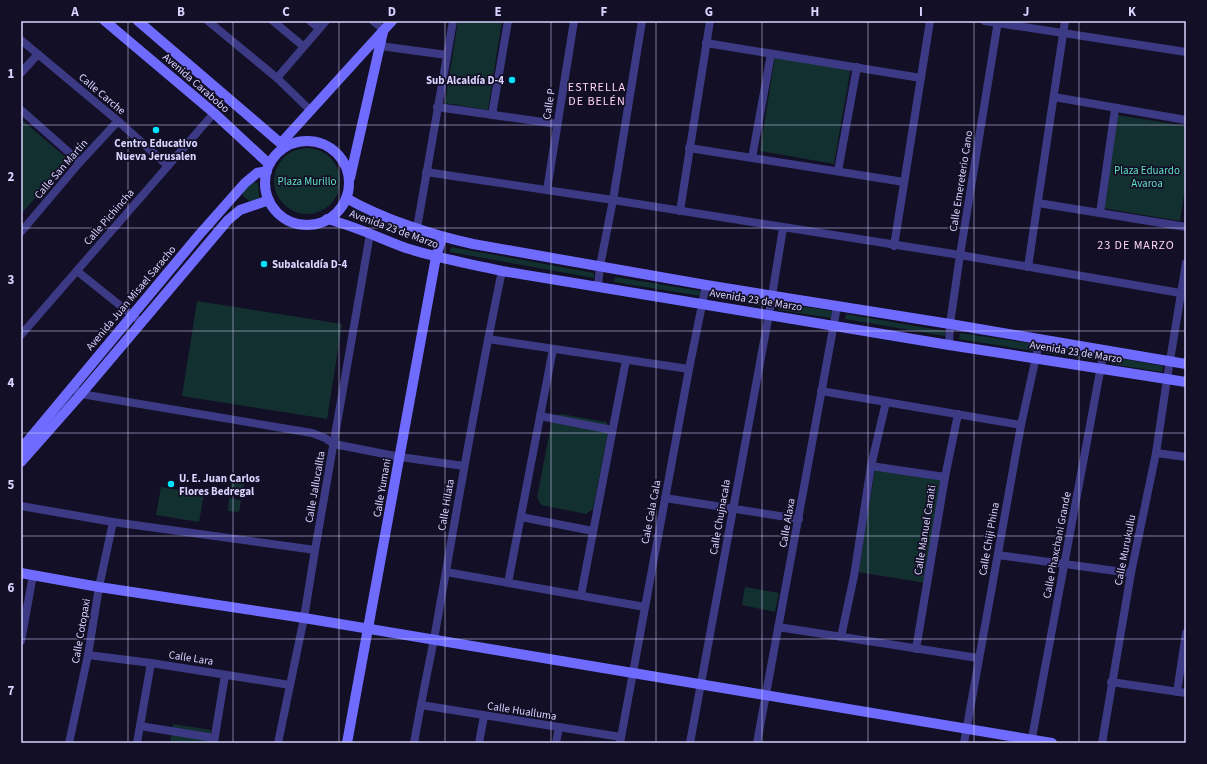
<svg xmlns="http://www.w3.org/2000/svg" width="1207" height="764" viewBox="0 0 1207 764" font-family="'Source Sans 3',sans-serif">
<rect width="100%" height="100%" fill="#130f26"/>
<g fill="#12302f">
<polygon points="458,21 502,21 488,110 445,103"/>
<polygon points="775,56 851,67 834,164 760,151"/>
<polygon points="1117,115 1186,126 1186,182 1180,221 1102,208"/>
<polygon points="21,119 69,160 21,214"/>
<circle cx="307" cy="181" r="33"/>
<polygon points="253,182 258,183 259,198 255,201 249,201 243,196 242,192"/>
<path d="M356,210L370,218L434,243L433,245C407,235 379,228 352,218Z"/>
<polygon points="451,247 594,273 594,278 450,252"/>
<polygon points="615,277 701,291 701,296 614,282"/>
<polygon points="711,292 762,300 761,306 710,297"/>
<polygon points="197,301 342,324 327,419 182,396"/>
<polygon points="779,303 832,311 831,318 778,310"/>
<polygon points="846,314 945,331 945,336 845,319"/>
<polygon points="960,333 1034,344 1033,351 959,339"/>
<polygon points="1046,347 1097,355 1096,360 1045,353"/>
<polygon points="1112,357 1163,366 1162,372 1111,364"/>
<polygon points="561,414 606,422 609,427 593,509 586,514 541,505 537,497 552,420 555,416"/>
<polygon points="875,469 942,480 925,583 858,572"/>
<polygon points="232,477 245,478 242,496 230,494"/>
<polygon points="161,487 204,494 199,522 156,515"/>
<polygon points="229,498 241,500 239,512 228,511"/>
<polygon points="745,587 779,593 775,612 742,605"/>
<polygon points="173,724 211,730 209,743 170,743"/>
</g>
<g fill="none" stroke-linecap="round" stroke-linejoin="round">
<g stroke="#3d3a85" stroke-width="8">
<polyline points="208,21 277,78 310,110"/>
<polyline points="273,21 303,46"/>
<polyline points="310,21 319,28"/>
<polyline points="373,21 384,30"/>
<polyline points="985,21 1186,52"/>
<polyline points="21,40 118,121 168,166"/>
<polyline points="706,43 921,78"/>
<polyline points="380,46 447,55"/>
<polyline points="21,73 38,54"/>
<polyline points="277,78 326,21"/>
<polyline points="1054,97 1186,120"/>
<polyline points="437,107 557,124"/>
<polyline points="21,110 80,162"/>
<polyline points="492,115 508,21"/>
<polyline points="689,148 904,182"/>
<polyline points="752,158 771,54"/>
<polyline points="838,171 857,67"/>
<polyline points="426,172 613,200 960,255 1186,294"/>
<polyline points="547,190 574,21"/>
<polyline points="1038,203 1186,227"/>
<polyline points="680,211 710,21"/>
<polyline points="1100,213 1115,109"/>
<polyline points="417,228 453,21"/>
<polyline points="21,232 80,162 118,121"/>
<polyline points="894,246 930,21"/>
<polyline points="1028,267 1065,21"/>
<polyline points="77,271 142,323"/>
<polyline points="598,286 600,266 613,200 642,21"/>
<polyline points="21,335 214,113"/>
<polyline points="488,339 689,369"/>
<polyline points="949,345 950,324 960,255 998,21"/>
<polyline points="73,387 81,394 312,433 325,438 334,444 400,457 464,466"/>
<polyline points="821,391 1021,425"/>
<polyline points="540,416 612,430"/>
<polyline points="1156,453 1186,457"/>
<polyline points="871,466 945,477"/>
<polyline points="665,498 799,519"/>
<polyline points="21,506 113,522 315,550"/>
<polyline points="521,517 593,531"/>
<polyline points="998,555 1131,573"/>
<polyline points="446,572 645,607"/>
<polyline points="508,583 553,349"/>
<polyline points="581,595 626,360"/>
<polyline points="778,627 978,658"/>
<polyline points="841,637 854,576 871,466 886,402"/>
<polyline points="21,641 33,575"/>
<polyline points="916,649 945,477 958,414"/>
<polyline points="88,655 151,663 290,685"/>
<polyline points="1111,682 1186,693"/>
<polyline points="1177,692 1186,633"/>
<polyline points="421,705 621,737"/>
<polyline points="140,726 214,738"/>
<polyline points="214,742 225,675"/>
<polyline points="69,743 88,655 99,587 113,522"/>
<polyline points="137,743 151,663"/>
<polyline points="278,743 304,618 315,550 370,234"/>
<path d="M414,743C420,708 427,674 434,639C456,516 476,393 502,271"/>
<polyline points="479,743 484,716"/>
<polyline points="556,743 559,727"/>
<polyline points="620,743 689,369 706,285"/>
<polyline points="690,743 769,314 783,228"/>
<polyline points="757,743 837,307"/>
<polyline points="964,743 1021,425 1040,339"/>
<polyline points="1031,743 1104,350"/>
<polyline points="1102,743 1131,573 1156,453 1167,379 1186,263"/>
</g>
<g stroke="#6f6bff" stroke-width="10">
<polyline points="105,21 214,113 269,164"/>
<polyline points="138,21 285,147"/>
<circle cx="307" cy="183" r="42"/>
<polyline points="281,143 392,21"/>
<polyline points="350,178 383,32"/>
<path d="M346,198C383,219 432,235 473,244L706,285L950,324L1186,364"/>
<path d="M327,219C355,226 379,238 406,248C437,258 470,264 502,271L949,345L1186,382"/>
<polyline points="21,449 199,235 245,183 257,173 267,171"/>
<polyline points="21,462 81,394 228,220 240,210 269,200"/>
<polyline points="21,573 99,587 304,618 1052,743"/>
<polyline points="347,743 436,257 442,237"/>
</g>
</g>
<path fill="none" stroke="#d9d4ff" stroke-width="1" stroke-opacity="0.55" d="M128,21V743M233,21V743M339,21V743M445,21V743M551,21V743M656,21V743M762,21V743M868,21V743M974,21V743M1079,21V743M21,125H1186M21,228H1186M21,331H1186M21,433H1186M21,536H1186M21,639H1186"/>
<g fill="#00e5ff" stroke="#130f26" stroke-width="1.5">
<circle cx="512" cy="80" r="4"/>
<circle cx="156" cy="130" r="4"/>
<circle cx="264" cy="264" r="4"/>
<circle cx="171" cy="484" r="4"/>
</g>
<g text-anchor="middle" dominant-baseline="central" stroke-width="3.5" stroke-linejoin="round" paint-order="stroke">
<g font-size="11" font-weight="bold" fill="#d9d4ff" stroke="#130f26" text-anchor="start">
<text x="504" y="80" text-anchor="end">Sub Alcaldía D-4</text>
<text x="156" y="143" text-anchor="middle">Centro Educativo<tspan x="156" dy="13">Nueva Jerusalen</tspan></text>
<text x="272" y="264">Subalcaldía D-4</text>
<text x="179" y="478">U. E. Juan Carlos<tspan x="179" dy="13">Flores Bedregal</tspan></text>
</g>
<g font-size="11" fill="#d9d4ff" stroke="#130f26">
<text transform="translate(196 83) rotate(41)">Avenida Carabobo</text>
<text transform="translate(102 94) rotate(40)">Calle Carche</text>
<text transform="translate(549 104) rotate(-81)">Calle P</text>
<text transform="translate(61 169) rotate(-49)">Calle San Martín</text>
<text transform="translate(961 181) rotate(-81)">Calle Emereterio Cano</text>
<text transform="translate(109 217) rotate(-49)">Calle Pichincha</text>
<text transform="translate(394 229) rotate(20)">Avenida 23 de Marzo</text>
<text transform="translate(131 298) rotate(-50)">Avenida Juan Misael Saracho</text>
<text transform="translate(756 300) rotate(9)">Avenida 23 de Marzo</text>
<text transform="translate(1076 352) rotate(9)">Avenida 23 de Marzo</text>
<text transform="translate(315 487) rotate(-80)">Calle Jallucallta</text>
<text transform="translate(382 488) rotate(-80)">Calle Yumani</text>
<text transform="translate(446 505) rotate(-80)">Calle Hilata</text>
<text transform="translate(651 512) rotate(-79)">Cale Cala Cala</text>
<text transform="translate(720 517) rotate(-80)">Calle Chujnacala</text>
<text transform="translate(787 523) rotate(-80)">Calle Alaxa</text>
<text transform="translate(925 530) rotate(-81)">Calle Manuel Caraiti</text>
<text transform="translate(989 539) rotate(-80)">Calle Chiji Phina</text>
<text transform="translate(1057 545) rotate(-79)">Calle Phaxchani Grande</text>
<text transform="translate(1125 550) rotate(-79)">Calle Murukullu</text>
<text transform="translate(81 631) rotate(-80)">Calle Cotopaxi</text>
<text transform="translate(191 658) rotate(9)">Calle Lara</text>
<text transform="translate(522 711) rotate(9)">Calle Hualluma</text>
</g>
<g font-size="11" fill="#5fe0c0" stroke="#130f26">
<text x="1147" y="170">Plaza Eduardo<tspan x="1147" dy="13">Avaroa</tspan></text>
<text x="307" y="181">Plaza Murillo</text>
</g>
<g font-size="12" letter-spacing="1" fill="#ffd6f0" stroke="#130f26">
<text x="597" y="87">ESTRELLA<tspan x="597" dy="14">DE BELÉN</tspan></text>
<text x="1136" y="245">23 DE MARZO</text>
</g>
</g>
<rect width="1207" height="764" fill="none" stroke="#130f26" stroke-width="44"/>
<rect x="22" y="22" width="1163" height="720" fill="none" stroke="#d9d4ff" stroke-width="1.5"/>
<g font-size="13" text-anchor="middle" font-weight="bold" fill="#d9d4ff">
<text x="75" y="16">A</text>
<text x="181" y="16">B</text>
<text x="286" y="16">C</text>
<text x="392" y="16">D</text>
<text x="498" y="16">E</text>
<text x="604" y="16">F</text>
<text x="709" y="16">G</text>
<text x="815" y="16">H</text>
<text x="921" y="16">I</text>
<text x="1026" y="16">J</text>
<text x="1132" y="16">K</text>
<text x="11" y="78">1</text>
<text x="11" y="181">2</text>
<text x="11" y="284">3</text>
<text x="11" y="387">4</text>
<text x="11" y="489">5</text>
<text x="11" y="592">6</text>
<text x="11" y="695">7</text>
</g>
</svg>
